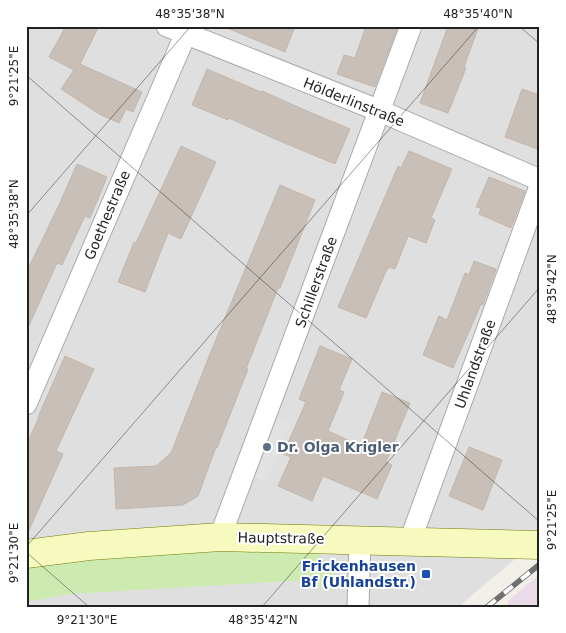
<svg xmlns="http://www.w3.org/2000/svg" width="566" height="633" viewBox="0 0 566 633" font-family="'DejaVu Sans',sans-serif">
<rect width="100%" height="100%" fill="#f2efe9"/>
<polygon fill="#e0dfdf" points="26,26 540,26 540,538 458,607 26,607"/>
<polygon fill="#ebdbe8" points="540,574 540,607 508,607 508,601"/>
<polygon fill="#cdebb0" points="158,548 316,550 340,583 330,591 307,580 70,594 26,602 26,563"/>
<polygon fill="#e2e2e2" points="267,412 291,422 265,482 244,473"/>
<g fill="#c7bfb8" stroke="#c4b6ab">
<polygon points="66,26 99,26 80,64 142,92 133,112 126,109 119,123 99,114 61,89 74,70 49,57"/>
<polygon points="222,26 295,26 285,52"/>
<polygon points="366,26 398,26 375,87 337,74 344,55 355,58"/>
<polygon points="448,26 479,26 464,67 466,68 448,113 420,103"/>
<polygon points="207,69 261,92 262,91 307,111 350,129 335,164 275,139 229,118 228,120 192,105"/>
<polygon points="522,89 540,95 540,150 505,137"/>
<polygon points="181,146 216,162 181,239 168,233 145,292 118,282 134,242 136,243"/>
<polygon points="409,151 452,169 431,218 435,220 426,243 408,236 395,269 389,267 388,269 387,269 366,318 338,307 398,166 401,168"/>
<polygon points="77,164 107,177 90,218 85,216 62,265 57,263 26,332 26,273 59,205"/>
<polygon points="489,177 525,191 511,228 479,214 481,208 476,207"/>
<polygon points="280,185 315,200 280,288 278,288 246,369 248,369 217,448 216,447 198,496 183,505 116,509 114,468 156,466 171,453 210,354"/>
<polygon points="474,261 496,269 483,305 481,304 453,368 423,355 439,316 447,320 465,273 469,275"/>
<polygon points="320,346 352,359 339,390 344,392 328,431 361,446 382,392 410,403 386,462 392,465 377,499 323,476 312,501 278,486 291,457 283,454 306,402 299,399"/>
<polygon points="65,356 94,369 56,451 63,454 26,537 26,446 39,417 38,417"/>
<polygon points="469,447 502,460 483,510 449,496"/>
</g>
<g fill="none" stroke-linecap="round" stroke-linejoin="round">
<defs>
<g id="minor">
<polyline points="167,26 380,111 540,180"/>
<polyline points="26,404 189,26"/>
<polyline points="220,537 411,26"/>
<polyline points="410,541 540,186"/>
<polyline points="358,607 360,540"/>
</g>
<polyline id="secondary" points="26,554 89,546 220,537 540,545"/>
</defs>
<use href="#minor" stroke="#a9a9a9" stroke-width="23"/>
<use href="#secondary" stroke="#707d05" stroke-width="29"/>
<use href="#minor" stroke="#fff" stroke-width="21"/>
<use href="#secondary" stroke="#f7fabf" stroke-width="28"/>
<defs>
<polyline id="rail" points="487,607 540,564"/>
</defs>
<use href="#rail" stroke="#707070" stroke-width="5.5"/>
<use href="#rail" stroke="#fff" stroke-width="4" stroke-dasharray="11" stroke-linecap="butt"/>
</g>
<path fill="none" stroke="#222" stroke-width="1" stroke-opacity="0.45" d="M519,26L540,44M26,75L540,522M26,216L191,26M26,547L479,26M26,552L89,607M262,607L540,287"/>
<circle fill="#5c6f8a" stroke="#fff" stroke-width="2" cx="267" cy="447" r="5"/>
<rect fill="#1a4fb4" stroke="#fff" stroke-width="2" x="421" y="569" width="10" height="10" rx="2.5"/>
<g text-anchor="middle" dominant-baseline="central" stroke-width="4" stroke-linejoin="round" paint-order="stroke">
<g font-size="14" fill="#222" stroke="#fff">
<text transform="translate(354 102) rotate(22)">Hölderlinstraße</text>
<text transform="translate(107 215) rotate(-67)">Goethestraße</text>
<text transform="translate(316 282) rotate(-70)">Schillerstraße</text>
<text transform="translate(475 364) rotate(-70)">Uhlandstraße</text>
<text transform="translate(281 538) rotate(1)">Hauptstraße</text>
</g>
<g font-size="14" font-weight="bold" fill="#4e5e75" stroke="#fff" text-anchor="start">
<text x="277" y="447">Dr. Olga Krigler</text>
</g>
<g font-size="14" font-weight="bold" fill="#164399" stroke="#fff" text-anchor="end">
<text x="416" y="566">Frickenhausen<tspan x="416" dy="16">Bf (Uhlandstr.)</tspan></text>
</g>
</g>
<rect width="566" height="633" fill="none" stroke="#ffffff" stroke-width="55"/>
<rect x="28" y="28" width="510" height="578" fill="none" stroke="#222" stroke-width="2"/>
<g font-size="12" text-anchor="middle" fill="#222">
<text x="190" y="18">48°35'38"N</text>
<text x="478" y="18">48°35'40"N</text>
<text transform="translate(14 76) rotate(-90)" y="4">9°21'25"E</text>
<text transform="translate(14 214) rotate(-90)" y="4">48°35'38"N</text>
<text transform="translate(552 289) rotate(-90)" y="4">48°35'42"N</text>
<text transform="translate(552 520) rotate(-90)" y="4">9°21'25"E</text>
<text transform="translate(14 553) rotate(-90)" y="4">9°21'30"E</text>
<text x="87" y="624">9°21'30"E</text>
<text x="263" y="624">48°35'42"N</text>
</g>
</svg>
